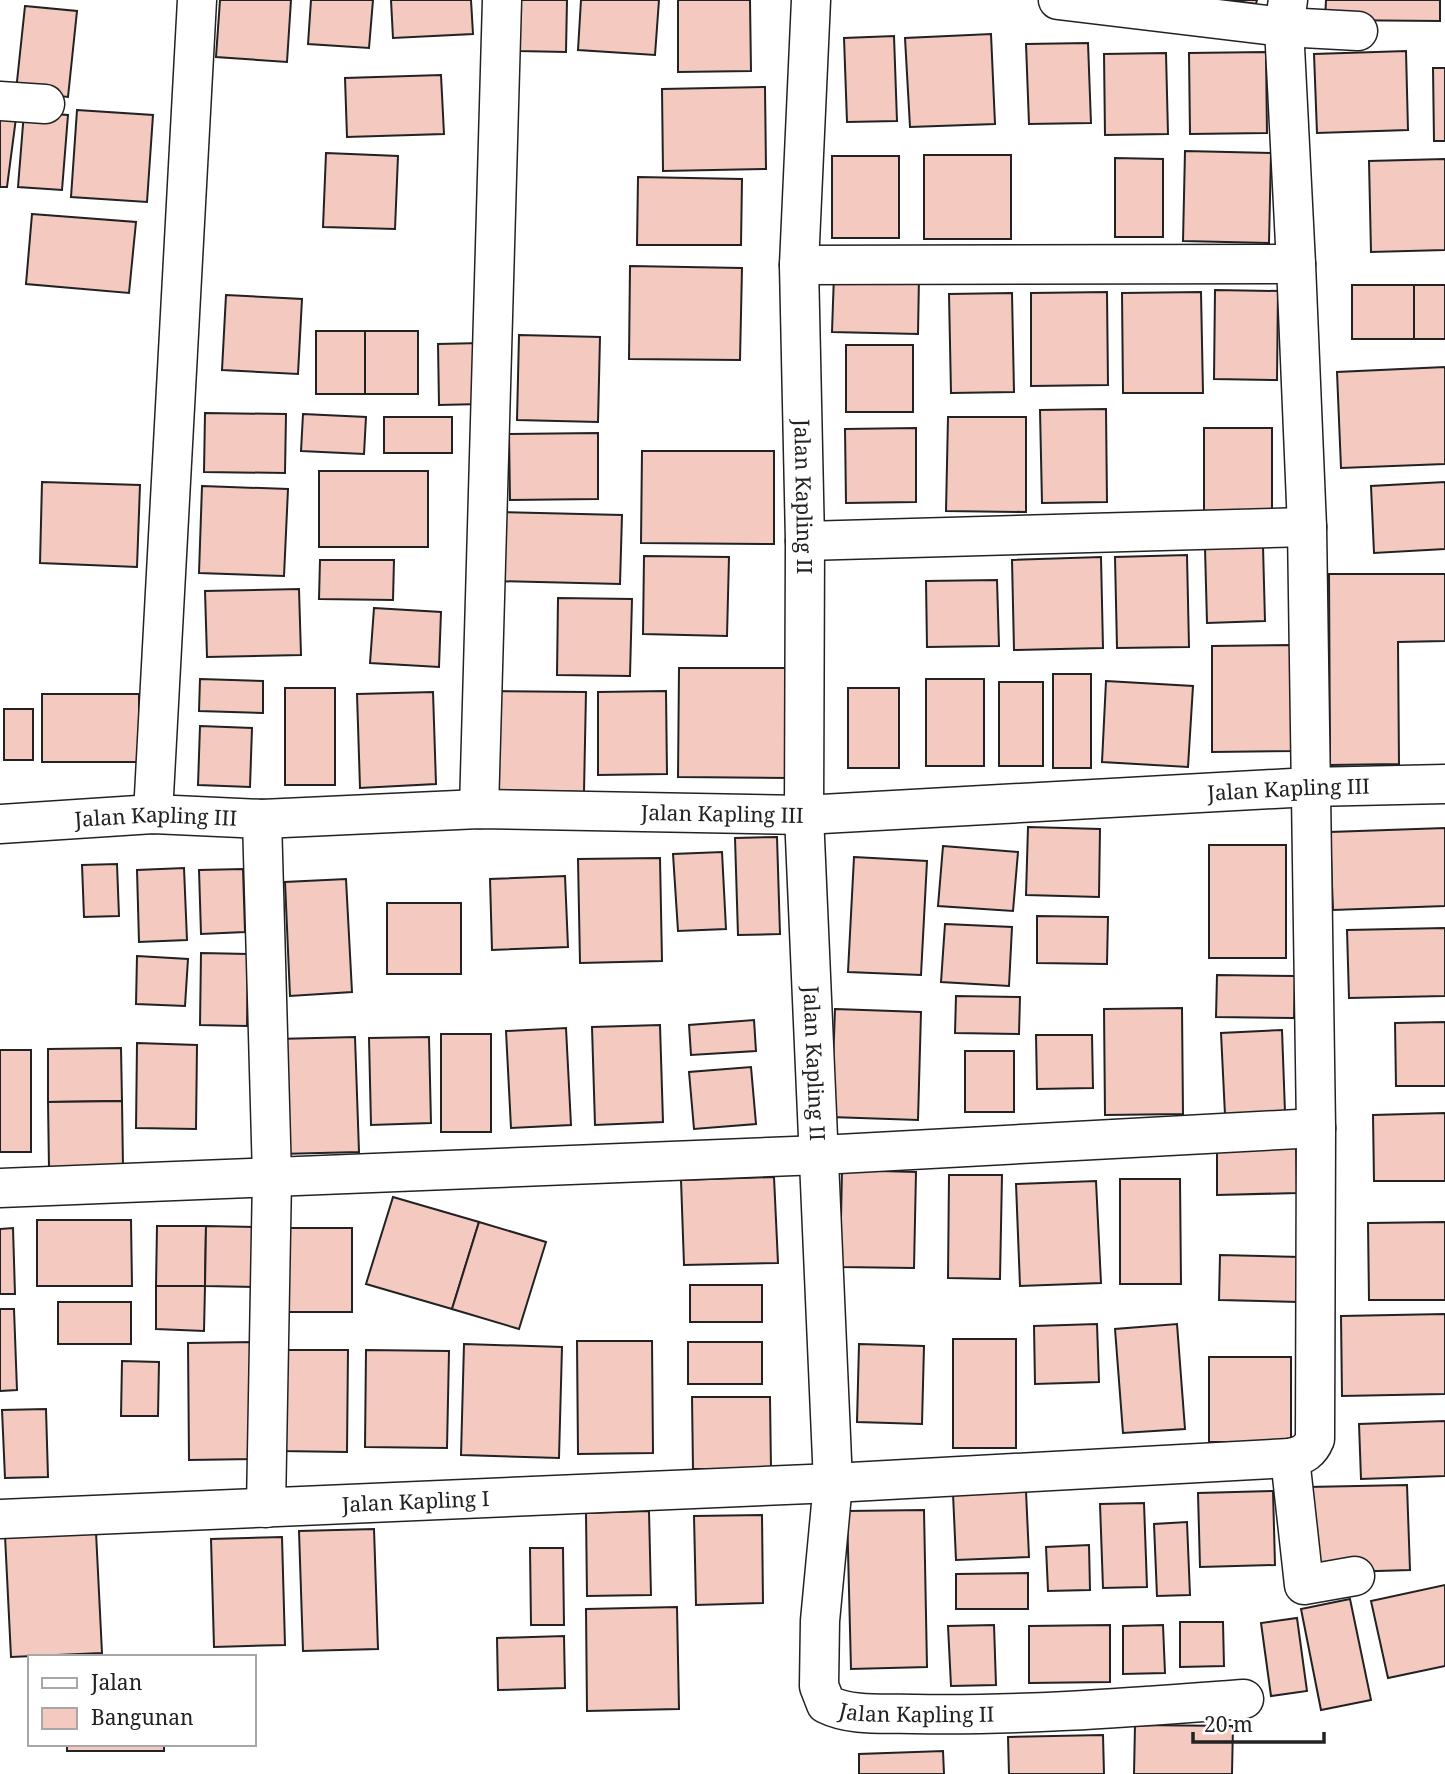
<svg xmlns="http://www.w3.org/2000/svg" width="1445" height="1774" viewBox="0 0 1445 1774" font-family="'Noto Serif',serif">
<rect width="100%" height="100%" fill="#fff"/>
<g fill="#f3c9c0" stroke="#222" stroke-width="2">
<polygon points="220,0 291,0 287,62 216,57"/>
<polygon points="311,0 373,0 369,48 308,44"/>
<polygon points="391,0 471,0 473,34 393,38"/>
<polygon points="518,0 567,0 566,52 518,51"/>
<polygon points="581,0 659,0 655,55 578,50"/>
<polygon points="678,0 750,0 751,71 678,72"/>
<polygon points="1228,0 1257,0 1256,4"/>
<polygon points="1326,0 1440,0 1440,21 1325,20"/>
<polygon points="25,6 77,11 68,97 16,91"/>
<polygon points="991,34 995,124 910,127 905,38"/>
<polygon points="894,36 897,121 847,122 844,38"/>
<polygon points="1088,43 1091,123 1029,124 1026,44"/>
<polygon points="1406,51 1408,130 1317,133 1314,54"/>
<polygon points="1266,52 1267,133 1190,134 1189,53"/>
<polygon points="1166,53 1168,134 1105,135 1104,54"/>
<polygon points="1433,68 1445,68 1445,141 1434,141"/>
<polygon points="441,75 444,134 347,137 345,78"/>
<polygon points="765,87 766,169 663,171 662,89"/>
<polygon points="77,110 153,115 147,202 71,197"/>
<polygon points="24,112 68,115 62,190 18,187"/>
<polygon points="0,115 16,118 7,187 0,187"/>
<polygon points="1185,151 1271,153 1269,243 1183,241"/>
<polygon points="326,153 398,156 395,229 323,227"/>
<rect x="924" y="155" width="87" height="84"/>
<rect x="832" y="156" width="67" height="82"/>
<polygon points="1115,158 1163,159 1163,237 1115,237"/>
<polygon points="1445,159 1445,250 1371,252 1369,161"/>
<polygon points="638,177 742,179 741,245 637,245"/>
<polygon points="32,214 136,222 129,293 26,284"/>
<polygon points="630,266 742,268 740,360 629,359"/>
<polygon points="834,274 919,277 918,334 832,332"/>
<rect x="1352" y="285" width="62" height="54"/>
<rect x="1414" y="285" width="31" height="54"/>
<polygon points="1215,290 1278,291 1277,380 1214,379"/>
<polygon points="1107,292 1108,385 1031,386 1031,293"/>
<polygon points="1201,292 1203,393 1123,393 1122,293"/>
<polygon points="1012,293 1014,392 951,393 949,294"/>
<polygon points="226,295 302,299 298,374 222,370"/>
<rect x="316" y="331" width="49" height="63"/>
<rect x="365" y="331" width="53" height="63"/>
<polygon points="519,335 600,337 598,422 517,420"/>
<polygon points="481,343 482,404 439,405 438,344"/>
<rect x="846" y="345" width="67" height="67"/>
<polygon points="1445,367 1445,464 1341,468 1337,372"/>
<polygon points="1106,409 1107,502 1042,503 1040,410"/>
<polygon points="205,413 286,414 285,473 204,472"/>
<polygon points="303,414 366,417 364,454 301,451"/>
<rect x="384" y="417" width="68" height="36"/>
<polygon points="948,417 1026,417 1026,512 946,511"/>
<polygon points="916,428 916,502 846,503 845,429"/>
<rect x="1204" y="428" width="68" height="86"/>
<polygon points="598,433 598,499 510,500 509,434"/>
<polygon points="642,451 774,451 774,544 641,543"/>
<rect x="319" y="471" width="109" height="76"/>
<polygon points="42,482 140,485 137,567 40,563"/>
<polygon points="1445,482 1445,549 1374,553 1371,486"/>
<polygon points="202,486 288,489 284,576 199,573"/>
<polygon points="495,512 622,515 620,584 493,581"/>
<polygon points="1263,546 1265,621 1207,623 1205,548"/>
<polygon points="1187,555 1189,647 1117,648 1115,557"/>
<polygon points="644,556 729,557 727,636 643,634"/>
<polygon points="1101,557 1103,648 1014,650 1012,560"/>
<polygon points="320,560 394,560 393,600 319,599"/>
<polygon points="1329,574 1445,574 1445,641 1398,642 1399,764 1330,765"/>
<polygon points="997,580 999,646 927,647 926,581"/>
<polygon points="299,589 301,655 207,657 205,591"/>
<polygon points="558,598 632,599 630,676 557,675"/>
<polygon points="374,608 441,612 439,667 370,663"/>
<polygon points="1293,645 1294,751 1212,752 1212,646"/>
<polygon points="679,668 790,668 789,778 678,777"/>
<rect x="1053" y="674" width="38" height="94"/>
<polygon points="200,679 263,681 263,713 199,711"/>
<rect x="926" y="679" width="58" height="87"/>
<polygon points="1106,681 1193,686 1188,767 1102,762"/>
<rect x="999" y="682" width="44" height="84"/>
<rect x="285" y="688" width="50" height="97"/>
<rect x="848" y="688" width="51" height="80"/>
<polygon points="494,691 586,692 584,792 492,790"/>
<polygon points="666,691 667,774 598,775 598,692"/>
<polygon points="433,692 436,784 360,788 357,694"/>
<rect x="42" y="694" width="97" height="68"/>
<rect x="4" y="709" width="29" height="51"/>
<polygon points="200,726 252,728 250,787 198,785"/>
<polygon points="1028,827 1100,829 1099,897 1026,895"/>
<polygon points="1445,828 1445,906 1333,910 1330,832"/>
<polygon points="777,837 780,934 738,935 735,838"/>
<rect x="1209" y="845" width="77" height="113"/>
<polygon points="943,846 1018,852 1013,911 938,906"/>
<polygon points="722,852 726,929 678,931 673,854"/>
<polygon points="854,857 927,861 921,975 848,972"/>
<polygon points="660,858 662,961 580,963 578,859"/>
<polygon points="117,864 119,916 84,917 82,865"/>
<polygon points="184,868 187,940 139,942 137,870"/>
<polygon points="243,869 245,932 201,934 199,870"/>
<polygon points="565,876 568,947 492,950 490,879"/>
<polygon points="346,879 352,992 290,996 285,882"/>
<rect x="387" y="903" width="74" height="71"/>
<polygon points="1037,916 1108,917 1107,964 1037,963"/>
<polygon points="945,924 1012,927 1009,986 941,982"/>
<polygon points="1445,928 1445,996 1349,998 1347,930"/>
<polygon points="201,953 248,954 247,1026 200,1025"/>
<polygon points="137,956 188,959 185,1006 136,1004"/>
<polygon points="1217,975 1295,976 1294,1018 1216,1017"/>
<polygon points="956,996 1020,997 1019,1034 955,1033"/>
<polygon points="1182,1008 1183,1114 1105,1115 1104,1009"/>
<polygon points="835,1009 921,1012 918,1120 831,1117"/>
<polygon points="754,1020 756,1051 691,1055 689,1025"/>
<polygon points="1445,1022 1445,1086 1396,1086 1395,1023"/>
<polygon points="660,1025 663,1122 595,1125 592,1027"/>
<polygon points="566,1028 571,1125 511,1128 506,1031"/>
<polygon points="1282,1030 1285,1112 1225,1115 1221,1033"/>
<rect x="441" y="1034" width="50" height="98"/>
<polygon points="1036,1035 1092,1035 1093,1088 1037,1089"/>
<polygon points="355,1037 359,1152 280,1154 277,1039"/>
<polygon points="429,1037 431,1123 371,1125 369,1038"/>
<polygon points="137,1043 197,1045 196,1129 136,1128"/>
<polygon points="121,1048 122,1101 48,1102 48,1049"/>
<rect x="0" y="1050" width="31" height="102"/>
<rect x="965" y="1051" width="49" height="61"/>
<polygon points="751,1067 756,1124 694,1129 689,1072"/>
<polygon points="122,1101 123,1167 49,1168 48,1102"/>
<polygon points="1445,1113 1445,1181 1374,1181 1373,1115"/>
<polygon points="1296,1145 1297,1193 1217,1195 1217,1147"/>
<polygon points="842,1170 916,1172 914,1268 840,1267"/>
<polygon points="949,1175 1002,1175 1000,1279 948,1278"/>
<polygon points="774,1177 778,1263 684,1265 681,1180"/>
<polygon points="1120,1179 1180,1179 1181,1284 1120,1284"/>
<polygon points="1096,1181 1101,1283 1020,1286 1016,1184"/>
<polygon points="393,1197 479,1222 452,1309 366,1284"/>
<polygon points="37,1220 131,1220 132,1286 37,1286"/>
<polygon points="479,1222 546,1242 519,1329 452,1309"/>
<polygon points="1445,1222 1445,1300 1369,1300 1368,1223"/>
<polygon points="157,1226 206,1226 205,1286 156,1286"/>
<polygon points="206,1226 257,1227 256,1287 205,1286"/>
<polygon points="13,1228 15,1294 0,1294 0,1229"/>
<rect x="282" y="1228" width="70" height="84"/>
<polygon points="1220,1255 1300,1257 1298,1302 1219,1300"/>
<rect x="690" y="1285" width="72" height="37"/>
<polygon points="156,1286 205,1286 204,1331 156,1329"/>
<rect x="58" y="1302" width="73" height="42"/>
<polygon points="0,1309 14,1309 17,1390 0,1391"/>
<polygon points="1445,1314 1445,1394 1342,1396 1341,1316"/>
<polygon points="1097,1324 1099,1382 1035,1384 1034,1326"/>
<polygon points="1177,1324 1185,1429 1123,1433 1115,1329"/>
<rect x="953" y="1339" width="63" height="109"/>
<polygon points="577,1341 652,1341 653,1453 578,1454"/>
<polygon points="253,1342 254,1459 189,1460 188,1343"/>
<rect x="688" y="1342" width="74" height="42"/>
<polygon points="464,1344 562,1347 559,1458 461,1455"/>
<polygon points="859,1344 924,1346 922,1424 857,1422"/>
<polygon points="282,1350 348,1350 347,1452 280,1451"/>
<polygon points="366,1350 449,1351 447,1448 365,1447"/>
<rect x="1209" y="1357" width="82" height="85"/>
<polygon points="122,1361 159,1362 158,1416 121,1416"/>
<polygon points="692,1397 770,1397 771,1469 693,1469"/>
<polygon points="46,1409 48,1477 5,1478 2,1410"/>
<polygon points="1445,1421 1445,1476 1361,1479 1359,1424"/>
<polygon points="1407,1485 1410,1570 1310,1573 1307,1487"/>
<polygon points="1026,1491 1029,1557 956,1560 953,1494"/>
<polygon points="1273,1491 1275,1565 1200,1567 1198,1493"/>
<polygon points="1144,1503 1147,1587 1103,1588 1100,1504"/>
<polygon points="924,1510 927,1667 851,1669 847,1511"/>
<polygon points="649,1511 651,1595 587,1596 586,1513"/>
<polygon points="762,1515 763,1603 696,1605 694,1516"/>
<polygon points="1187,1522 1190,1595 1157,1596 1154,1524"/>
<polygon points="374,1529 378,1649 303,1651 299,1531"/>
<polygon points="96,1532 102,1653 11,1657 5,1536"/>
<polygon points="282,1537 285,1645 214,1647 211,1539"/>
<polygon points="1089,1545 1090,1590 1048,1591 1046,1547"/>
<polygon points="530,1548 563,1548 564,1625 531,1625"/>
<polygon points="1028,1573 1028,1609 956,1609 956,1574"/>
<polygon points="1445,1585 1445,1666 1388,1678 1371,1601"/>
<polygon points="1350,1599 1371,1700 1321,1710 1301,1609"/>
<polygon points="677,1607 679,1709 587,1711 586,1609"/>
<polygon points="1297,1618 1307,1691 1271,1696 1261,1623"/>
<polygon points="1180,1622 1223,1622 1224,1666 1180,1667"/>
<polygon points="994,1625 996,1685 951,1686 948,1626"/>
<polygon points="1110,1625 1110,1682 1029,1683 1029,1626"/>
<polygon points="1163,1625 1165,1673 1123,1674 1123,1626"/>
<polygon points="564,1636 565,1688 498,1690 497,1638"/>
<polygon points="1135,1725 1233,1726 1232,1774 1134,1774"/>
<polygon points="1103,1735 1104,1774 1009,1774 1008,1737"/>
<rect x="67" y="1744" width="97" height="7"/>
<polygon points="943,1751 944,1774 859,1774 859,1754"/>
</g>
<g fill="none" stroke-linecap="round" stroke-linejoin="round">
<defs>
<g id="minor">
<path id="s1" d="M811,0L799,265L805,541L804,815L833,1483L820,1621L819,1686L826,1704C852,1717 885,1713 914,1714C1024,1716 1135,1707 1244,1699"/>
<polyline points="1058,0 1284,27 1358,31"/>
<polyline points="1288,0 1284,27 1296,264"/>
<polyline points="0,101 45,104"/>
<polyline points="805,541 1307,527"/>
<polyline points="479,809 502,0"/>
<polyline points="153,814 197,0"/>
<polyline points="262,819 272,1177 266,1508"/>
<path id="s2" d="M0,824L153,814L262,819L479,809L804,815L1309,787L1445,784"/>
<polyline points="0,1188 820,1155 1316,1128"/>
<polyline points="1290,1458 1304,1585 1355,1576"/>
<path id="s3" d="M0,1519L833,1483L1290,1458C1304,1455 1310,1451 1315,1439L1316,1128L1307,527L1296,264L799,265"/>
</g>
</defs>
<use href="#minor" stroke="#222" stroke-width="41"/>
<use href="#minor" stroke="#fff" stroke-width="38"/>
</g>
<g text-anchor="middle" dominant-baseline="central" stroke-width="5" stroke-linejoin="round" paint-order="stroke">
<g font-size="21" fill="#222" stroke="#fff">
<text stroke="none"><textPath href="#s1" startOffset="497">Jalan Kapling II</textPath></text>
<text stroke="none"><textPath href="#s2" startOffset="1290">Jalan Kapling III</textPath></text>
<text stroke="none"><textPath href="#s2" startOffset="723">Jalan Kapling III</textPath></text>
<text stroke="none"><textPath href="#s2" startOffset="156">Jalan Kapling III</textPath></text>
<text stroke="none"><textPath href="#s1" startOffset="1064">Jalan Kapling II</textPath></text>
<text stroke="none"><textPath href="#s3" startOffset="416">Jalan Kapling I</textPath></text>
<text stroke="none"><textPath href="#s1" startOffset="1799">Jalan Kapling II</textPath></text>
</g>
</g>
<rect x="28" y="1655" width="228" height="91" fill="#ffffff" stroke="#a7a7a7" stroke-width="2"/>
<rect x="42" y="1678" width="35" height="10" fill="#ffffff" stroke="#a7a7a7" stroke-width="2"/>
<text x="91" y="1690" font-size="21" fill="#222222">Jalan</text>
<rect x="42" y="1708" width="35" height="21" fill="#f3c9c0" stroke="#a7a7a7" stroke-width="2"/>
<text x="91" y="1725" font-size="21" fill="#222222">Bangunan</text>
<path d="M1193 1732v10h131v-10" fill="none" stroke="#222222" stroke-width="3.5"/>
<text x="1204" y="1732" font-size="21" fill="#222222" stroke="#ffffff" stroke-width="5" paint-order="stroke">20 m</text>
</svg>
